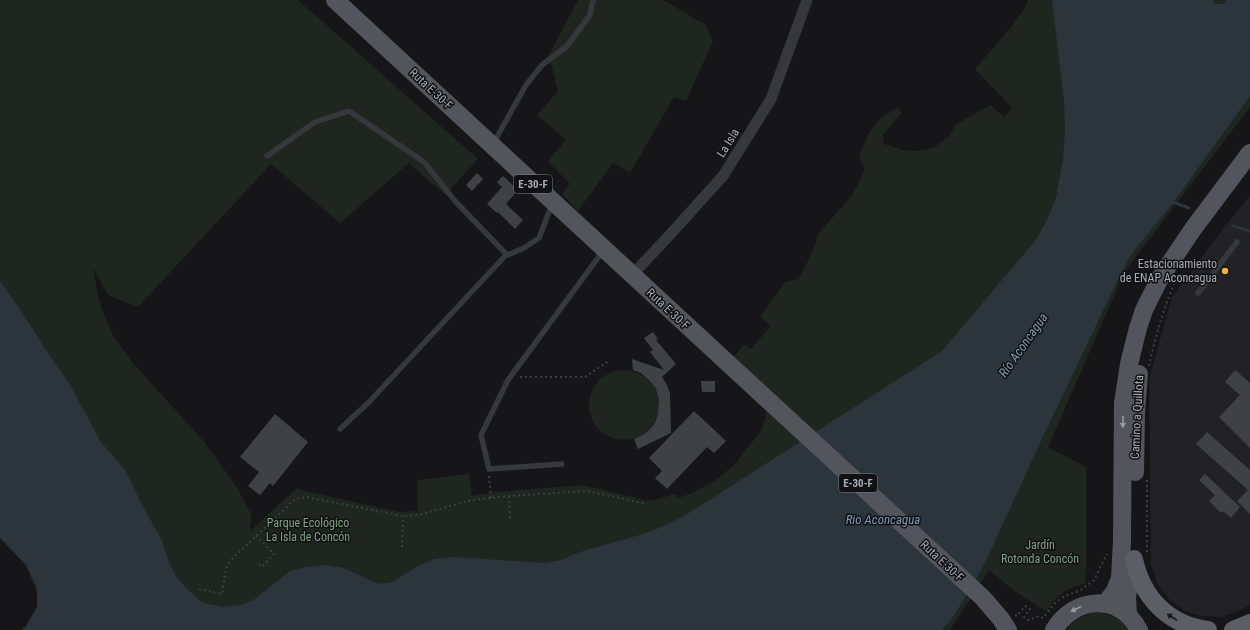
<svg xmlns="http://www.w3.org/2000/svg" width="1250" height="630" viewBox="0 0 1250 630" font-family="'Roboto Condensed',sans-serif">
<rect width="100%" height="100%" fill="#161618"/>
<polygon fill="#222225" points="1250,196 1250,605 1236,612 1220,617 1202,616 1185,611 1169,599 1157,583 1151,564 1149,380 1172,297 1226,225"/>
<g fill="#1e261f">
<path d="M0,0H298L478,159L445,195L409,163L340,223L271,164L138,307L108,295L93,268L98,296L102,310L113,336L132,362L206,444L236,486L251,514L250,531L297,488L309,492L399,512L418,511L417,480L469,474L472,496L496,492L582,485L650,501L676,494L678,498L692,493L713,482L733,466L761,431L766,415L768,391L732,358L744,345L751,349L771,326L760,317L785,282L799,279L816,244L817,235L849,199L857,187L865,169L859,157L868,134L881,118L898,107L902,112L883,135L884,144L903,150L916,151L934,148L951,134L955,125L990,105L1004,117L1012,108L975,69L1012,26L1025,8L1028,0H1250V107L1125,271L1048,447L1086,467V571L1085,583C1065,590 1057,593 1047,612L1012,589L989,570L950,630H25L40,608L36,591L25,562L0,537Z"/>
<polygon points="578,0 663,0 706,25 713,41 686,101 674,97 630,173 613,163 578,211 562,194 570,184 548,161 566,140 537,115 558,91 549,55"/>
<circle cx="624" cy="405" r="35"/>
<path d="M1096,612C1111,615 1119,617 1129,630H1067C1075,618 1082,616 1096,612Z"/>
</g>
<polygon fill="#2c353c" points="1052,0 1212,0 1215,4 1224,4 1227,0 1250,0 1250,96 1173,203 1133,252 1122,271 1040,443 984,565 952,619 942,630 22,630 26,626 37,607 37,587 26,565 0,538 0,281 20,309 44,347 72,388 100,441 126,471 139,499 162,541 169,562 176,576 187,589 203,603 223,607 241,605 255,599 290,571 305,567 327,565 344,568 378,584 392,582 418,566 434,559 454,557 544,563 561,560 580,552 650,532 684,516 714,497 942,351 1035,241 1047,220 1056,198 1063,159 1065,129 1064,100"/>
<g fill="none" stroke-linecap="round" stroke-linejoin="round">
<g stroke="#2c353c" stroke-width="3">
<polyline points="1170,201 1189,208"/>
<polyline points="1233,226 1250,231"/>
</g>
</g>
<g fill="#404145">
<polygon points="477,173 483,179 472,191 466,185"/>
<polygon points="503,176 518,190 506,204 523,220 515,229 498,212 497,213 487,204 502,187 497,182"/>
<polygon points="653,332 658,339 656,340 676,364 662,377 666,383 670,393 671,433 638,449 634,439 643,435 649,430 655,423 658,414 659,400 656,389 650,381 641,373 633,370 632,359 664,370 650,352 653,350 644,338"/>
<polygon points="1235,370 1250,383 1250,448 1219,417 1240,395 1225,382"/>
<polygon points="701,381 715,381 715,392 702,392"/>
<polygon points="694,411 726,441 714,453 707,447 667,489 655,478 662,471 649,458"/>
<polygon points="275,414 308,442 273,486 270,483 260,495 248,486 259,472 240,457"/>
<polygon points="1207,432 1250,470 1250,514 1237,501 1248,490 1196,444"/>
<polygon points="1205,474 1240,507 1231,518 1223,511 1221,513 1209,501 1215,495 1199,480"/>
</g>
<g fill="none" stroke-linecap="round" stroke-linejoin="round">
<g stroke="#3d3f44" stroke-width="2" stroke-dasharray="2 3" stroke-linecap="butt">
<path d="M1149,366C1155,338 1163,310 1174,284"/>
<polyline points="520,377 585,377 610,360"/>
<polyline points="489,476 491,498"/>
<polyline points="1147,480 1147,554"/>
<polyline points="509,496 510,520"/>
<polyline points="256,536 274,554 262,567 259,564"/>
<polyline points="402,547 403,516"/>
<polyline points="199,589 222,594 226,568 231,560 295,499 306,497 403,516 418,515 472,500 509,496 587,491 647,504"/>
<polyline points="1015,615 1017,616 1025,606 1030,609 1024,617 1028,620 1039,616 1043,618 1056,602 1063,597 1081,590 1094,580 1107,554"/>
</g>
<g stroke="#37383d" stroke-width="5.5">
<polyline points="493,144 526,85 542,65 567,46 590,15 593,0"/>
<polyline points="267,156 315,122 349,111 424,162 455,201 507,255"/>
<polyline points="1198,293 1237,242"/>
<polyline points="340,429 369,402 505,256 522,249 539,238 552,204"/>
<polyline points="562,464 489,469 481,435 508,380 603,251"/>
</g>
<polyline stroke="#37383d" stroke-width="11" points="632,275 666,239 723,176 771,99 807,0"/>
<g stroke="#53555c" stroke-width="18">
<polyline points="335,0 732,367 983,598 1001,619 1008,630"/>
<polyline points="1135,472 1136,412 1139,374"/>
<polyline points="1105,604 1115,591 1120,578 1122,540 1123,403 1129,364 1138,328 1144,310 1160,278 1193,229 1250,153"/>
<polyline points="1128,615 1127,596 1132,573"/>
<path d="M1054,630C1074,596 1120,593 1139,630"/>
</g>
<g stroke="#5b5e65" stroke-width="18">
<path d="M1134,559C1142,597 1168,625 1208,630"/>
<polyline points="1233,630 1250,623"/>
</g>
</g>
<defs><path id="oneway-solid" d="M-6-.8H1V-3.2L6.5 0L1 3.2V.8H-6Z"/></defs>
<g fill="#979ba6">
<use href="#oneway-solid" transform="translate(1123 422) rotate(91)"/>
<use href="#oneway-solid" transform="translate(1076 609) rotate(154)"/>
</g>
<use fill="#18191b" href="#oneway-solid" transform="translate(1172 617) rotate(-147)"/>
<circle fill="#f2b134" stroke="#111113" stroke-width="1.5" cx="1225" cy="271" r="4"/>
<g text-anchor="middle" dominant-baseline="central" stroke-width="3" stroke-linejoin="round" paint-order="stroke">
<g fill="#111113" stroke="#7b7e86" stroke-width="1">
<rect x="514" y="175" width="38" height="18" rx="3"/>
<rect x="839" y="474" width="38" height="18" rx="3"/>
</g>
<g font-size="11" font-weight="bold" fill="#a8adb8">
<text x="533" y="184">E-30-F</text>
<text x="858" y="483">E-30-F</text>
</g>
<g font-size="12" fill="#a8adb8" stroke="#111113">
<text transform="translate(431 89) rotate(43)">Ruta E-30-F</text>
<text transform="translate(728 143) rotate(-58)">La Isla</text>
<text transform="translate(668 309) rotate(43)">Ruta E-30-F</text>
<text transform="translate(1137 417) rotate(-87)">Camino a Quillota</text>
<text transform="translate(942 561) rotate(43)">Ruta E-30-F</text>
</g>
<g font-size="12" fill="#a8adb8" stroke="#111113" text-anchor="end">
<text x="1217" y="264">Estacionamiento<tspan x="1217" dy="14">de ENAP Aconcagua</tspan></text>
</g>
<g font-size="12" fill="#7fa381" stroke="#111113">
<text x="308" y="523">Parque Ecológico<tspan x="308" dy="14">La Isla de Concón</tspan></text>
<text x="1040" y="545">Jardín<tspan x="1040" dy="14">Rotonda Concón</tspan></text>
</g>
<g font-size="13" font-style="italic" fill="#7f9bb3" stroke="#111113">
<text transform="translate(1023 345) rotate(-55)">Río Aconcagua</text>
<text x="883" y="519">Rio Aconcagua</text>
</g>
</g>
</svg>
